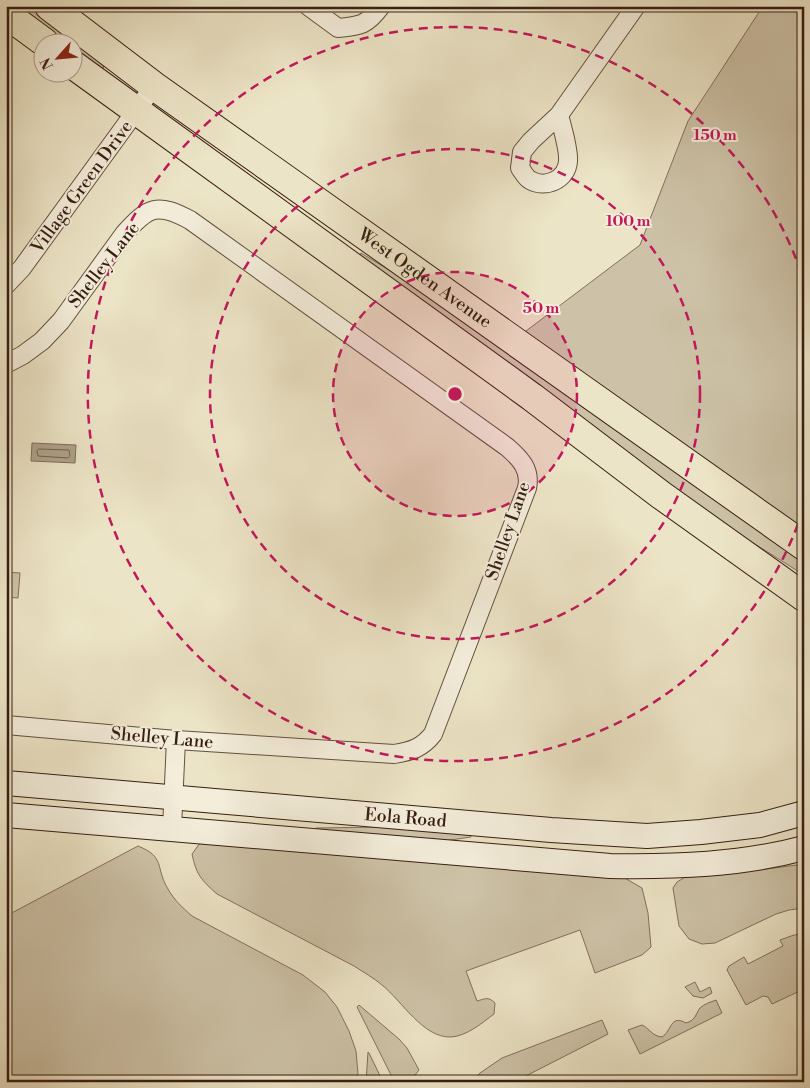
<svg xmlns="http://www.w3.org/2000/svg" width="810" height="1088" viewBox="0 0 810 1088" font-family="'Libre Bodoni',serif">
<rect width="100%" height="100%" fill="#ece4c6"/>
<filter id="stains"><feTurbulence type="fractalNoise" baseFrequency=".004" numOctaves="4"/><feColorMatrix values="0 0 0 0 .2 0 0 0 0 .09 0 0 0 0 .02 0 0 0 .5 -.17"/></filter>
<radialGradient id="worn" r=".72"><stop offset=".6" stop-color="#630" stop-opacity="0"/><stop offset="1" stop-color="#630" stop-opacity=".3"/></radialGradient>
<g fill="#cdc2a7" stroke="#82705c">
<polygon points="15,6 29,6 73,37 104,67 100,71 73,50 72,42 63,42"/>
<polygon points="763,6 804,6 804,536 522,334 640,245 688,121"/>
<polygon points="361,253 417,287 512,357 804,561 804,575 720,522 358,258"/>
<polygon points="6,572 20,573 18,598 6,597"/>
<polygon points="380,827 471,832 471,837 444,841 316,831 316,828"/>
<path d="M211,841L623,877L642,888L648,913L651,947L642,955L595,973L580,930L466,971L477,1001C485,999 488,996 495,1003L494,1014C482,1023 467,1036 451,1037C423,1038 402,1001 382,985C374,978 363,972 354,966L217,894C201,880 196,874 192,854L200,843Z"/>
<path d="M138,846C166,857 155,868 168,889C174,900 183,908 192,916L303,975L325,992L337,1007L349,1031L356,1051L358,1074L356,1082H6V916Z"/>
<polygon points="804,864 804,908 789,910 776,914 715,943 702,944 689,939 679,926 673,888 677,882 687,876 759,870"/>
<polygon points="804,934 804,989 772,1004 768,997 763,996 746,1005 727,970 729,966 744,957 748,964 783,946 780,940 794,935"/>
<polygon points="695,982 700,992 710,987 712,993 703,998 693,996 685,987"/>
<path d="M716,1000L722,1013L640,1054L628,1030L642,1025C650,1029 652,1036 662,1037C672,1031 670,1014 686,1023C696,1020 695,1015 700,1008C704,1004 711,1002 716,1000Z"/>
<polygon points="359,1005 399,1039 407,1048 419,1070 415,1075 402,1082 393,1079 357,1007"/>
<polygon points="602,1020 608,1034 514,1082 472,1082 480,1073 502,1058"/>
<polygon points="368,1052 369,1053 383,1082 366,1082"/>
</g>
<polygon fill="#aea189" stroke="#7e6d59" points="32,443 76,445 75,463 31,461"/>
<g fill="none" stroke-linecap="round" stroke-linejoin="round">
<polygon stroke="#72604e" stroke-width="1" points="39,449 69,450 70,456 68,458 38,456 37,451"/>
<defs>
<g id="street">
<path d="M308,6L338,28C361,26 367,25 381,6"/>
<path d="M559,115C562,127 569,149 568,161C567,180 545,189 530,180C526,178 523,172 520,168L522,152L531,141L559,115L636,6"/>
<polyline points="6,285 22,268 154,86"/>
<path d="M6,364L23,355L42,341L61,321L124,234C148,207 157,202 190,220L507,447C521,459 531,470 527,488L433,734C422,748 412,751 394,754L176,740L6,725"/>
<polyline points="172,828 176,740"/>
</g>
<g id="secondary">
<path id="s1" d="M6,783L551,830L647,836L701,832L760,825L804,813"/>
<path d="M6,815L610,866C675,867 741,865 804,848"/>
</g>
<g id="primary">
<path id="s2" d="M49,6L154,86L804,546"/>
<polyline points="6,14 44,42"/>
<polyline points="72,64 532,397 661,495 804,597"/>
</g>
</defs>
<use href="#street" stroke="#64503f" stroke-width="20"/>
<use href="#secondary" stroke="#371e12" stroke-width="26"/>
<use href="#primary" stroke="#371e12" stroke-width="30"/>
<use href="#street" stroke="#f3edda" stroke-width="18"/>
<use href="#secondary" stroke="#f3edda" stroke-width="24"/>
<use href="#primary" stroke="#ece4c6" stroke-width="28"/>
</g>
<circle cx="455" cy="394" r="122" fill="#c2185b" fill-opacity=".12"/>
<g fill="none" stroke="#c2185b" stroke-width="2.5" stroke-dasharray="9 6">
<circle cx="455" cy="394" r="122"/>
<circle cx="455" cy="394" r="245"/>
<path d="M803 510A367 367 0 1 1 803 278"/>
</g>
<g text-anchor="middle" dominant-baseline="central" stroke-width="4" stroke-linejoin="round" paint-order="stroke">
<g font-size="18" fill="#371e12" stroke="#f3edda">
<text transform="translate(82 187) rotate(-54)">Village Green Drive</text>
<text transform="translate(104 265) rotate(-52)">Shelley Lane</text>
<text stroke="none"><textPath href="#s2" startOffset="464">West Ogden Avenue</textPath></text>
<text transform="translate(508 531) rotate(-71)">Shelley Lane</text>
<text transform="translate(162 738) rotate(5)">Shelley Lane</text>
<text stroke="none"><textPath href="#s1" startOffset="401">Eola Road</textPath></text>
</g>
</g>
<circle cx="455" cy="394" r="8" fill="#c2185b" stroke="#f3edda" stroke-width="2.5"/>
<g font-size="15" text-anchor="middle" font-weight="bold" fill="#c2185b" stroke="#f3edda" stroke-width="4" stroke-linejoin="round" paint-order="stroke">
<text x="715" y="140">150 m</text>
<text x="628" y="226">100 m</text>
<text x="541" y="313">50 m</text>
</g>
<rect width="810" height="1088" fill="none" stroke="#ece4c6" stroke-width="25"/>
<rect x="8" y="8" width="795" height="1073" fill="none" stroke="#371e12" stroke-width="2.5"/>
<rect x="12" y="12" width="785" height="1063" fill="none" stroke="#371e12"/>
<g transform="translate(58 58) rotate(243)"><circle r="24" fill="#f3edda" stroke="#a89a8a"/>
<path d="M0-4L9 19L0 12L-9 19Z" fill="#8f2418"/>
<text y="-8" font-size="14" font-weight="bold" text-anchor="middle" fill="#371e12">N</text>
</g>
<rect width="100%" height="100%" filter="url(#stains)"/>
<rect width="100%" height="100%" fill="url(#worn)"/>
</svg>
